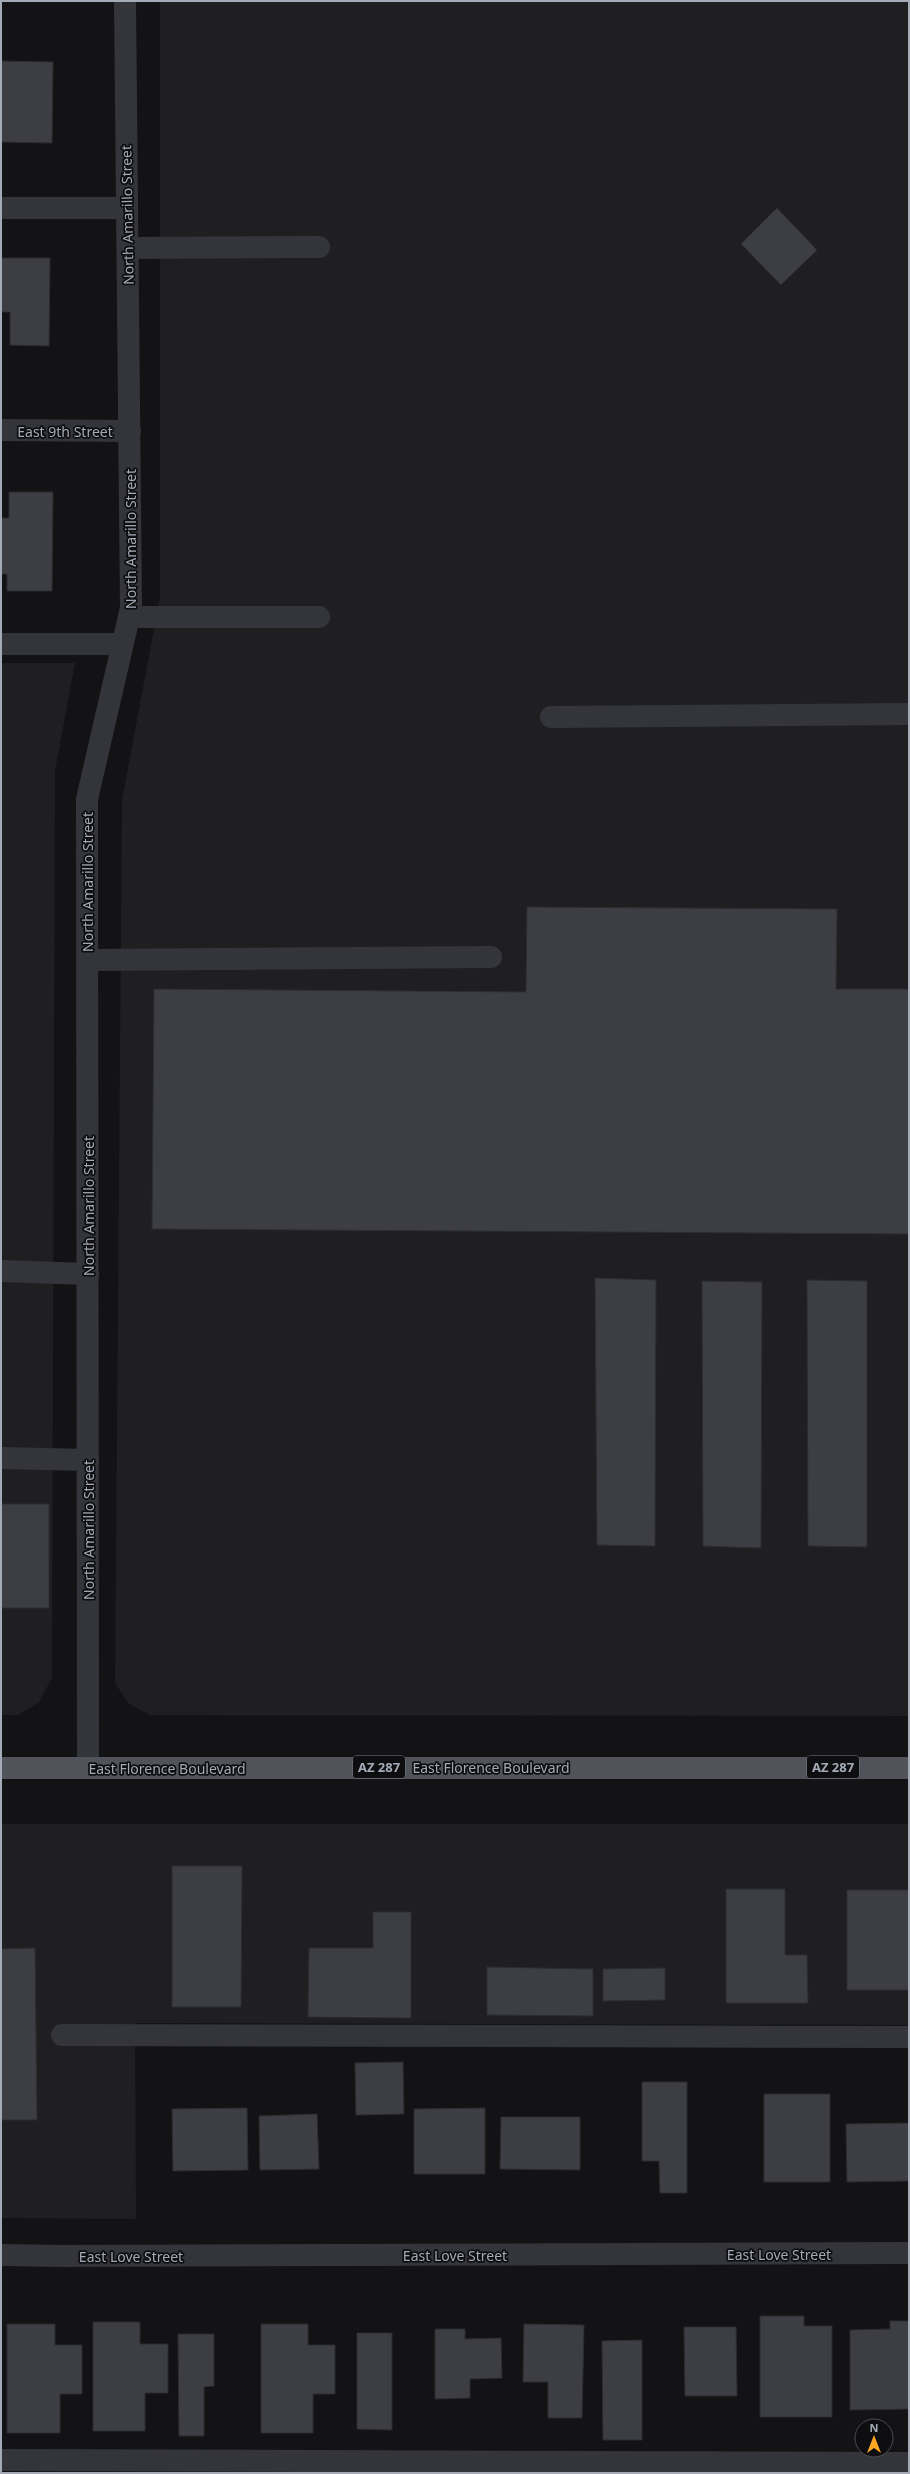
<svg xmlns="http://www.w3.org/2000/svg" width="910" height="2474" viewBox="0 0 910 2474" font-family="'Noto Sans',sans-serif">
<rect width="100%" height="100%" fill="#131315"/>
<g fill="#1f1f22">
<polygon points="160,1 909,1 909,1716 150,1715 129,1704 115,1683 122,800 160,597"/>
<polygon points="1,663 75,663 55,771 52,1678 39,1702 18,1715 1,1715"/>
<polygon points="1,1824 909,1824 909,2025 135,2023 136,2219 1,2218"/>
</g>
<g fill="#3d3e43" stroke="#2d2d31">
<polygon points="1,61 53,62 52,143 1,142"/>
<polygon points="777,208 817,250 781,285 741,244"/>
<polygon points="1,258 50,258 49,346 10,345 10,312 1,312"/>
<polygon points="9,492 53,492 52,591 7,591 7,574 1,574 1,518 9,518"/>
<polygon points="527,907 837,909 836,989 909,989 909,1234 152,1229 154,989 526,992"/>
<polygon points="595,1278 656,1280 655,1546 597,1545"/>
<polygon points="807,1280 867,1281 867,1547 808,1546"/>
<polygon points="702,1281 762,1282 761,1548 703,1546"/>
<rect x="1" y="1504" width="48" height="104"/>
<polygon points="172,1866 242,1866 241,2007 172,2007"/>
<polygon points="726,1889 785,1889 785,1955 807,1955 808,2003 726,2003"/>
<rect x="847" y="1890" width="62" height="100"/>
<polygon points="373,1912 411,1912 411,2018 308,2017 309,1948 373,1948"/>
<polygon points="35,1948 37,2120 1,2120 1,1949"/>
<polygon points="487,1967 593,1969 593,2016 487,2015"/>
<polygon points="665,1968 665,2000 603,2001 603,1969"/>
<polygon points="403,2062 404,2114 356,2115 355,2063"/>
<polygon points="642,2082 687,2082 687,2193 660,2193 659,2161 642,2161"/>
<rect x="764" y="2094" width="66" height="88"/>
<polygon points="247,2108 248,2170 173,2171 172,2109"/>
<polygon points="485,2108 485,2174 414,2174 414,2109"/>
<polygon points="317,2114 319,2169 260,2170 259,2116"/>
<polygon points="501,2117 580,2117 580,2170 500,2169"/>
<polygon points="909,2123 909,2181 847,2182 846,2124"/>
<polygon points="760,2316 804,2316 804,2326 832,2326 832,2417 760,2417"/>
<polygon points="890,2321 909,2321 909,2409 850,2410 850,2330 890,2329"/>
<polygon points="93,2322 140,2322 140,2344 168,2344 168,2393 145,2393 145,2431 93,2431"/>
<polygon points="7,2324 55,2324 55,2345 82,2345 82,2394 60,2394 60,2433 7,2433"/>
<polygon points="261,2324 308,2324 308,2345 335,2345 335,2394 313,2394 313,2433 261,2433"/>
<polygon points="524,2324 584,2325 582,2418 548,2418 548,2382 523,2382"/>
<polygon points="684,2327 736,2327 737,2396 685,2396"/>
<polygon points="435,2329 465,2329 465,2339 501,2338 502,2378 470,2379 470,2398 435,2399"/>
<polygon points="357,2333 392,2333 392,2430 357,2429"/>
<polygon points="178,2334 214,2334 214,2386 204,2387 204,2436 179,2436"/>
<polygon points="642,2340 642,2440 603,2440 602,2341"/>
</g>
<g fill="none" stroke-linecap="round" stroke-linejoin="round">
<g stroke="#34353b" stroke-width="22">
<polyline points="1,208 127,208"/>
<polyline points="128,248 319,247"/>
<polyline points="1,430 130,431"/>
<polyline points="129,617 319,617"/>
<polyline points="1,644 122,644"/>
<polyline points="551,717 909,714"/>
<polyline points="87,960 491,957"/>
<polyline points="1,1271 88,1274"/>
<polyline points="1,1458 88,1460"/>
<polyline points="88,1768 87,799 131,608 125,1"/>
<polyline points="62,2035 909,2037"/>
<polyline points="1,2255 64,2256 909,2253"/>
<polyline points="1,2460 909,2463"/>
</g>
<polyline stroke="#50535a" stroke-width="22" points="1,1768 909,1768"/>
</g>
<g text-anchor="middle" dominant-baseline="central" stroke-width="3.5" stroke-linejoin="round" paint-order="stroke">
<g fill="#0e0e10" stroke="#777c85" stroke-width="1">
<rect x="353" y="1756" width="52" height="22" rx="3"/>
<rect x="807" y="1756" width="52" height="22" rx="3"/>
</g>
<g font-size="13" font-weight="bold" fill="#a4abb7">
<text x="379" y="1767">AZ 287</text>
<text x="833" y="1767">AZ 287</text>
</g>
<g font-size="14" fill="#a4abb7" stroke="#0e0e10">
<text transform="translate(127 215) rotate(-91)">North Amarillo Street</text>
<text x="65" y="431">East 9th Street</text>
<text transform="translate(130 539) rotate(-90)">North Amarillo Street</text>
<text transform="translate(87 882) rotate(-90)">North Amarillo Street</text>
<text transform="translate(88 1206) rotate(-90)">North Amarillo Street</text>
<text transform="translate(88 1530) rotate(-90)">North Amarillo Street</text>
<text x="491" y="1767">East Florence Boulevard</text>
<text x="167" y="1768">East Florence Boulevard</text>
<text x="779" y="2254">East Love Street</text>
<text x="455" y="2255">East Love Street</text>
<text x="131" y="2256">East Love Street</text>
</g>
</g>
<rect width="910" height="2474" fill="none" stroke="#a4abb7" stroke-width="4"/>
<g transform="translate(874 2438)"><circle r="19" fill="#0e0e10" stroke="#4a4d53"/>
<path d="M0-3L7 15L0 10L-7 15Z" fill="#ffa722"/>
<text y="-6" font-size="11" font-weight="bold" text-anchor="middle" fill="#a4abb7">N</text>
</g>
</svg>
